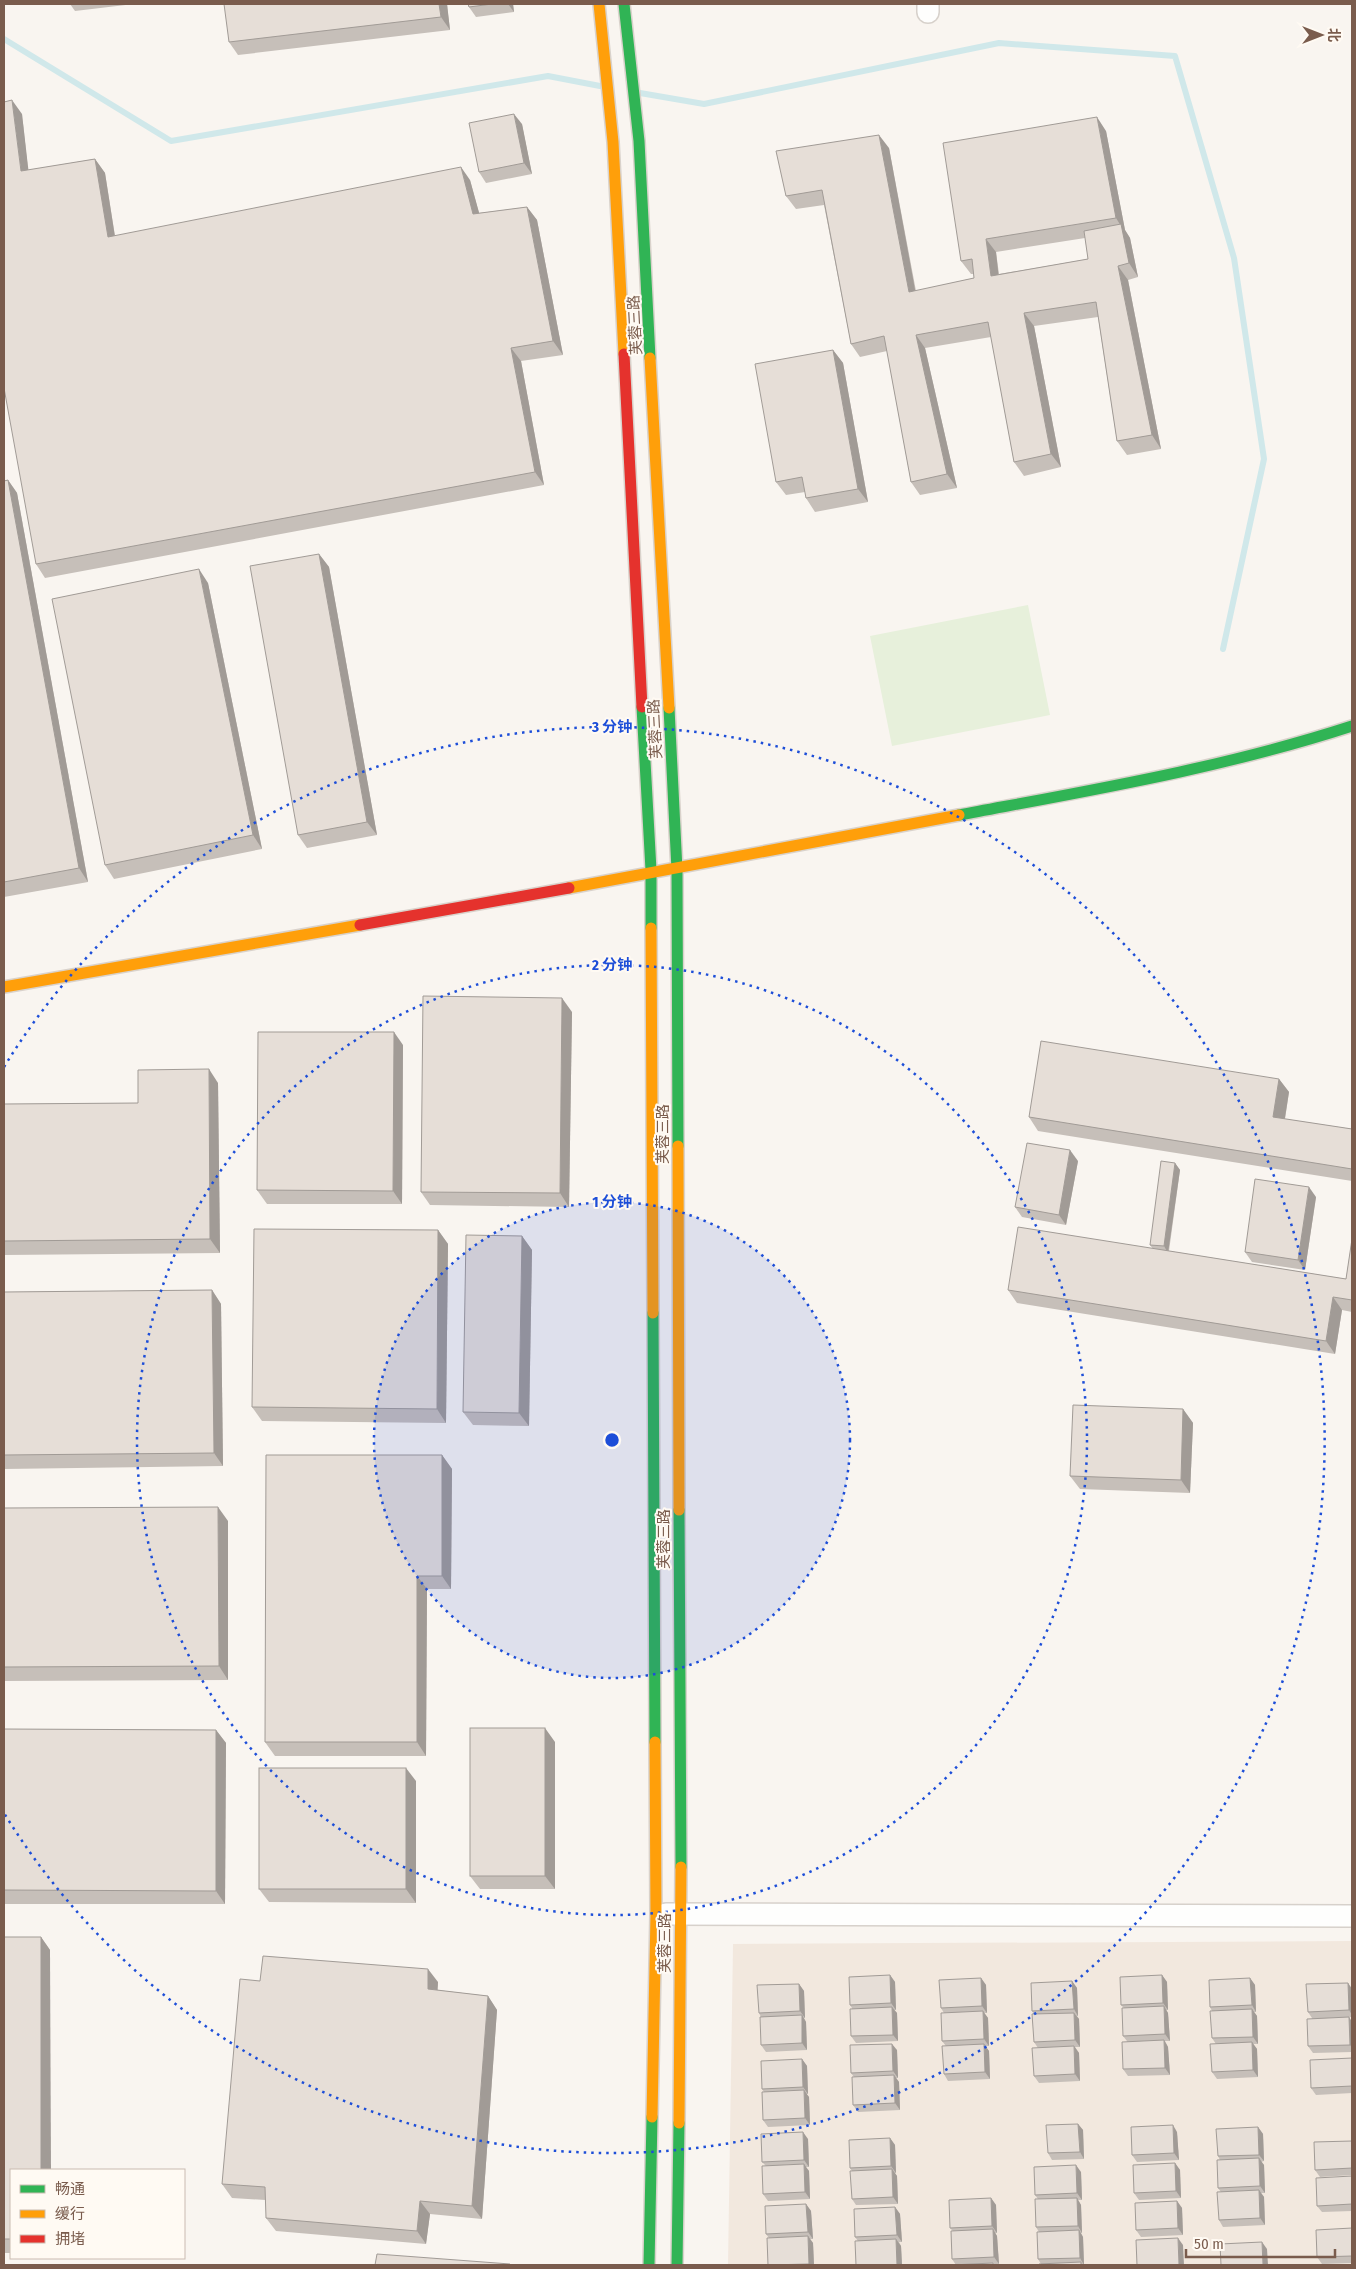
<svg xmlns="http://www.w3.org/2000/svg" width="1356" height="2269" viewBox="0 0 1356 2269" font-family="'Fira Sans Condensed','Noto Sans SC',sans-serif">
<rect width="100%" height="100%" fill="#f9f5f0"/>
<polygon fill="#f2e8de" points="1352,1941 1352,2265 728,2265 733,1944"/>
<polygon fill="#e7f0db" points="1028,605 1050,715 892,746 870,636"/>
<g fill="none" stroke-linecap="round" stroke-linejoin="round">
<g stroke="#d0e8ea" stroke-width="6">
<polyline points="4,39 171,141 548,76 600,86"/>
<polyline points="640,93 704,104 999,43 1175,56 1234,258 1264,459 1223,649"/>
</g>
<defs>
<g id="street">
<polyline points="928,4 928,12"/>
<polyline points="666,1914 1352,1916"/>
</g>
<g id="fast">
<polyline points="624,4 639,141 650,358"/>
<polyline points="642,707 651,870 651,928"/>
<polyline points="669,708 677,870 678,1146"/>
<path d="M959,815C1092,790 1223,768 1352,726"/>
<polyline points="653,1313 655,1742"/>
<polyline points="679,1510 681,1867"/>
<polyline points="649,2265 652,2117"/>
<polyline points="677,2265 679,2123"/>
</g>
<g id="slow">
<polyline points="599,4 613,142 624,354"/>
<polyline points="650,358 669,708"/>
<polyline points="569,888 959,815"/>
<polyline points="651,928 653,1313"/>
<polyline points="4,987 360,925"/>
<polyline points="678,1146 679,1510"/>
<polyline points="652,2117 656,1914 655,1742"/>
<polyline points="679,2123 681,1867"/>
</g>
<g id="jam">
<polyline points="624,354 642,707"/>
<polyline points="360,925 569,888"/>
</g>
</defs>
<use href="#street" stroke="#d7d1cb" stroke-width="24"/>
<use href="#fast" stroke="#d9d2cb" stroke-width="14"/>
<use href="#slow" stroke="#d9d2cb" stroke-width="14"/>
<use href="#jam" stroke="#d9d2cb" stroke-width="14"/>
<use href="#street" stroke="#fefefd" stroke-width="21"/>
<use href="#fast" stroke="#30b455" stroke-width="11"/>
<use href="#slow" stroke="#ff9f0a" stroke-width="11"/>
<use href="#jam" stroke="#e5322d" stroke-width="11"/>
</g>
<g fill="#c6bfb9" fill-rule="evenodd">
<polygon points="70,4 134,4 75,11"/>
<polygon points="447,4 450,30 238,55 229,42"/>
<polygon points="468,4 513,4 514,12 476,17 469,7"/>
<polygon points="22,114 28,170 95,159 105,173 115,236 470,180 479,213 527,207 537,220 563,355 521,361 544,485 45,578 36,564"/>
<polygon points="522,124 532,174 486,183 479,172"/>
<path d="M1106,131L1125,230L1130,238L1138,277L1128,280L1161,449L1127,455L1117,441L1098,317L1034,326L1061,467L1024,476L1014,462L991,337L925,348L957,488L920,495L911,482L887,351L860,357L851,344L824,205L796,209L786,196L889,148L916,291L974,278V274H971L961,261ZM1085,238L1088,259L999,274L996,252Z"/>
<polygon points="833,350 843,363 868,502 815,512 806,498 805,492 786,495 776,482"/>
<polygon points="8,480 17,493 88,882 4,897 4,481"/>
<polygon points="319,554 329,567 377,835 307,848 298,835"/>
<polygon points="208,583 262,849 114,879 105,865"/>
<polygon points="572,1012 569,1207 430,1205 421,1192"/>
<polygon points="403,1045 402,1204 267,1204 257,1190"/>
<polygon points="1279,1079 1289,1092 1285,1119 1352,1129 1352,1181 1038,1131 1029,1117"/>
<polygon points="218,1083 220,1253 4,1255 4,1104 138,1103"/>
<polygon points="1078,1161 1066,1225 1022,1217 1015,1207"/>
<polygon points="1175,1163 1180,1170 1169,1251 1346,1279 1352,1239 1352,1312 1342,1310 1335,1354 1017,1303 1008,1290 1153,1249 1150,1245"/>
<polygon points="1316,1197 1305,1270 1252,1262 1245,1252"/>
<polygon points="438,1230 448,1244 446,1423 262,1421 252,1407"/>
<polygon points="522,1236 532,1250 529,1426 473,1425 463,1412"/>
<polygon points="212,1290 221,1304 223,1466 4,1469 4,1292"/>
<polygon points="1183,1409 1193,1423 1190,1493 1080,1489 1070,1476"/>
<polygon points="442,1455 452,1469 451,1589 427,1589 426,1756 275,1756 265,1742"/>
<polygon points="4,1508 228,1521 228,1680 4,1681"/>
<polygon points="4,1729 216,1730 226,1743 225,1904 4,1904"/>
<polygon points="555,1742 555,1889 480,1889 470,1876"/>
<polygon points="416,1781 416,1903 269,1902 259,1889"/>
<polygon points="4,1937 41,1937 50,1950 11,2170 11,2253 4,2253"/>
<polygon points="890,1975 895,1982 896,2010 894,2010 897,2013 898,2041 856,2043 851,2036 852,2008 850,2005"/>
<polygon points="1162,1975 1167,1982 1168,2010 1166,2010 1168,2013 1170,2041 1165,2041 1168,2047 1170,2075 1128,2076 1123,2069 1127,2041 1123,2036 1124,2008 1121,2005"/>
<polygon points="981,1978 986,1985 987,2013 984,2013 988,2018 989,2046 985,2046 989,2051 990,2079 948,2081 944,2074 946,2046 942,2041 944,2013 941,2008"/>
<polygon points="1250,1978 1255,1985 1256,2012 1254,2012 1257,2016 1258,2044 1253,2044 1257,2049 1258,2077 1217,2079 1212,2072 1216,2044 1212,2038 1212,2011 1210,2007"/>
<polygon points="260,1981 438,1982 437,1990 488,1996 497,2010 482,2219 430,2214 426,2244 276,2231 266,2218 266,2200 232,2198 222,2184"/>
<polygon points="1072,1981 1077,1988 1078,2016 1077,2016 1079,2019 1080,2047 1075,2047 1079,2053 1080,2081 1039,2083 1034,2076 1038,2048 1034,2042 1034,2014 1032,2011"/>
<polygon points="1348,1983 1352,1989 1352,2017 1349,2017 1352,2022 1352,2052 1313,2053 1308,2046 1312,2018 1308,2012"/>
<polygon points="799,1984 804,1991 805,2018 804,2018 806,2022 807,2050 766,2052 761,2045 761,2017 759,2013"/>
<polygon points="897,2050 898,2078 896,2078 899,2082 900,2110 858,2112 853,2105 854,2077 851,2073"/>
<polygon points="802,2059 807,2066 808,2094 806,2094 809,2097 810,2125 768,2127 763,2120 764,2092 762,2089"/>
<polygon points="1352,2059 1352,2093 1316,2095 1311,2088"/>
<polygon points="1078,2124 1083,2130 1084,2159 1052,2160 1048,2153"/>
<polygon points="1258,2127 1263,2134 1264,2161 1261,2162 1264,2165 1265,2193 1261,2193 1264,2197 1265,2225 1223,2227 1219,2220 1221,2192 1218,2188 1220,2160 1218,2156"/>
<polygon points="1177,2132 1179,2160 1137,2162 1132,2155"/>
<polygon points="890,2138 895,2145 896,2173 895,2173 897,2176 898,2204 856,2205 852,2199 852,2171 850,2168"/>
<polygon points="808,2139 809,2167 805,2167 809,2171 810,2199 768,2201 763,2194 766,2166 762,2162"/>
<polygon points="1352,2141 1352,2175 1320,2177 1315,2170"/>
<polygon points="1175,2163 1180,2170 1181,2198 1139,2200 1134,2193"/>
<polygon points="1081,2172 1082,2200 1078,2200 1081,2205 1082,2233 1081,2233 1083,2237 1084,2265 1041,2264 1038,2259 1039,2232 1036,2227 1038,2199 1035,2195"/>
<polygon points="1352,2176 1352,2211 1322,2212 1317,2206"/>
<polygon points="991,2198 996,2205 997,2233 995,2233 997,2236 999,2264 956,2265 952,2259 953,2231 950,2228"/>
<polygon points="1177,2201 1182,2208 1183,2235 1141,2237 1136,2230"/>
<polygon points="806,2204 811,2211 813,2239 810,2239 813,2243 814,2265 768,2265 769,2238 766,2234"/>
<polygon points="895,2207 900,2214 902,2242 899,2242 901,2246 902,2265 856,2265 858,2241 855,2237"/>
<polygon points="1352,2228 1352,2263 1322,2264 1317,2257"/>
</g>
<g fill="#a19b96">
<polygon points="439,4 447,4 450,30 441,17"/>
<polygon points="508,4 513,4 514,12"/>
<polygon points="12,100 22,114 30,184 21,171"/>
<polygon points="514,114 522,124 532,174 524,163"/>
<polygon points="1097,117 1106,131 1125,230 1130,238 1138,277 1129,263 1121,226 1116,218"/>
<polygon points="879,135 889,148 918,306 909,292"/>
<polygon points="95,159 105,173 117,250 108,237"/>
<polygon points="461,167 470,180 483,227 473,214"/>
<polygon points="527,207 537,220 563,355 553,341"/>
<polygon points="986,239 996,252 1000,289 991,276"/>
<polygon points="1118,266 1128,280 1161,449 1152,435"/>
<polygon points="1024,313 1034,326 1061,467 1051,454"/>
<polygon points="916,335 925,348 957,488 947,474"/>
<polygon points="511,348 521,361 544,485 535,472"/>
<polygon points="833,350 843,363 868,502 858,489"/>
<polygon points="8,480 17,493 88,882 79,868"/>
<polygon points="319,554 329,567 377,835 367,822"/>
<polygon points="199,569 208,583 262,849 253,835"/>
<polygon points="562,998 572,1012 569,1207 560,1193"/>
<polygon points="394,1032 403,1045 402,1204 393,1191"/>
<polygon points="209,1069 218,1083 220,1253 210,1239"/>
<polygon points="1279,1079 1289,1092 1283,1130 1273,1117"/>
<polygon points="1070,1150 1078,1161 1066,1225 1059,1215"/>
<polygon points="1175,1163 1180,1170 1168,1253 1164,1246"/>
<polygon points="1309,1187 1316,1197 1305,1270 1298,1260"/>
<polygon points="438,1230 448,1244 446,1423 437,1409"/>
<polygon points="522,1236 532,1250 529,1426 519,1413"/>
<polygon points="212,1290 221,1304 223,1466 214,1453"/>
<polygon points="1333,1297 1342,1310 1335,1354 1326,1341"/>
<polygon points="1183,1409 1193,1423 1190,1493 1181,1480"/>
<polygon points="442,1455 452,1469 451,1589 442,1576"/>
<polygon points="218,1507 228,1521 228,1680 219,1666"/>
<polygon points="417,1576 427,1589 426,1756 417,1742"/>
<polygon points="545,1728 555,1742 555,1889 545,1876"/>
<polygon points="216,1730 226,1743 225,1904 216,1891"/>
<polygon points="406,1768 416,1781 416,1903 406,1889"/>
<polygon points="41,1937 50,1950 51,2170 41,2170"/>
<polygon points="428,1969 438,1982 437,2003 428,1989"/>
<polygon points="890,1975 895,1982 896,2010 891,2003"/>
<polygon points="1162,1975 1167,1982 1168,2010 1163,2003"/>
<polygon points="981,1978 986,1985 987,2013 982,2006"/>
<polygon points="1250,1978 1255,1985 1256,2012 1252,2005"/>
<polygon points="1072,1981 1077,1988 1078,2016 1074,2009"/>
<polygon points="1348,1983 1352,1989 1352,2015 1349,2010"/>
<polygon points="799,1984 804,1991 805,2018 800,2011"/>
<polygon points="488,1996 497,2010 482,2219 472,2206"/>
<polygon points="1164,2006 1168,2013 1170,2041 1165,2034"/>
<polygon points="892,2007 897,2013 898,2041 893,2035"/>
<polygon points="1252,2009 1257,2016 1258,2044 1253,2037"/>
<polygon points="983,2011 988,2018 989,2046 984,2039"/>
<polygon points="1074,2013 1079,2019 1080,2047 1075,2040"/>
<polygon points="802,2015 806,2022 807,2050 802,2043"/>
<polygon points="1349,2017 1352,2022 1352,2048 1350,2045"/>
<polygon points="1164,2040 1168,2047 1170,2075 1165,2068"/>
<polygon points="1252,2042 1257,2049 1258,2077 1253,2070"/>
<polygon points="892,2044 897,2050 898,2078 893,2071"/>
<polygon points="984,2044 989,2051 990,2079 985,2072"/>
<polygon points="1074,2046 1079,2053 1080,2081 1075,2074"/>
<polygon points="802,2059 807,2066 808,2094 803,2087"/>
<polygon points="894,2075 899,2082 900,2110 895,2103"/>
<polygon points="804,2090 809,2097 810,2125 805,2118"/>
<polygon points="1078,2124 1083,2130 1084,2159 1080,2152"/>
<polygon points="1173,2125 1177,2132 1179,2160 1174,2153"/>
<polygon points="1258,2127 1263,2134 1264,2161 1259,2155"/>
<polygon points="803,2132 808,2139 809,2167 804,2160"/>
<polygon points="890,2138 895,2145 896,2173 891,2166"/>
<polygon points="1259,2158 1264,2165 1265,2193 1260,2186"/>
<polygon points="1175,2163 1180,2170 1181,2198 1176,2191"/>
<polygon points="804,2164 809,2171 810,2199 805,2192"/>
<polygon points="1076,2165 1081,2172 1082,2200 1077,2193"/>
<polygon points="892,2169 897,2176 898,2204 893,2197"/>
<polygon points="1259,2190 1264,2197 1265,2225 1260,2218"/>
<polygon points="991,2198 996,2205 997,2233 992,2226"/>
<polygon points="1077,2198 1081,2205 1082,2233 1078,2226"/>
<polygon points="420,2201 430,2214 426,2244 417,2231"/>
<polygon points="1177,2201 1182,2208 1183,2235 1178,2228"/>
<polygon points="806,2204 811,2211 813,2239 808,2232"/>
<polygon points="895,2207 900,2214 902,2242 897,2235"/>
<polygon points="993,2229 997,2236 999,2264 994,2257"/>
<polygon points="1079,2230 1083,2237 1084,2265 1080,2258"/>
<polygon points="808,2236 813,2243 814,2265 810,2265 809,2264"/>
<polygon points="1178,2238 1183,2245 1184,2265 1179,2265"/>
<polygon points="896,2239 901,2246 902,2265 897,2265"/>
<polygon points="1262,2242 1267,2249 1268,2265 1263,2265"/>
</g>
<g fill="#e6ded7" stroke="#a19b96">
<polygon points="224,4 439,4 441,17 229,42"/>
<polygon points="468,4 492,4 469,7"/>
<polygon points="12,100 21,171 95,159 108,237 461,167 473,214 527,207 553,341 511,348 535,472 36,564 4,388 4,102"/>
<polygon points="514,114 524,163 479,172 469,123"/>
<polygon points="1097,117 1116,218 986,239 991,276 1088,259 1084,231 1121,224 1129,263 1118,266 1152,435 1117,441 1096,302 1024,313 1051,454 1014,462 988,322 916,335 947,474 911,482 884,336 851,344 822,190 786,196 776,151 879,135 909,292 974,278 972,259 961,261 943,143"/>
<polygon points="833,350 858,489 806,498 802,477 776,482 755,364"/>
<polygon points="8,480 79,868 4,882 4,481"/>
<polygon points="319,554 367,822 298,835 250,566"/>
<polygon points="199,569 253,835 105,865 52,599"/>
<polygon points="423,996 562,998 560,1193 421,1192"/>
<polygon points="258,1032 394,1032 393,1191 257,1190"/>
<polygon points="1041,1041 1279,1079 1273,1117 1352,1129 1352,1169 1029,1117"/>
<polygon points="209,1069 210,1239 4,1241 4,1104 138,1103 138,1070"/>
<polygon points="1027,1143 1070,1150 1059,1215 1015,1207"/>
<polygon points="1161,1161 1175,1163 1164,1246 1150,1245"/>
<polygon points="1255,1179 1309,1187 1298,1260 1245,1252"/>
<polygon points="1018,1227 1346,1279 1352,1239 1352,1300 1333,1297 1326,1341 1008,1290"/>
<polygon points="254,1229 438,1230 437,1409 252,1407"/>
<polygon points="466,1235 522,1236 519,1413 463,1412"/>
<polygon points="212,1290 214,1453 4,1455 4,1292"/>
<polygon points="1073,1405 1183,1409 1181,1480 1070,1476"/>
<polygon points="266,1455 442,1455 442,1576 417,1576 417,1742 265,1742"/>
<polygon points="218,1507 219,1666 4,1667 4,1508"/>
<rect x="470" y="1728" width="75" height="148"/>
<polygon points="4,1729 216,1730 216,1891 4,1890"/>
<rect x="259" y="1768" width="147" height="121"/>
<polygon points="4,1937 41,1937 41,2170 11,2170 11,2239 4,2239"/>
<polygon points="263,1956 428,1969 428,1989 488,1996 472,2206 420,2201 417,2231 266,2218 265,2187 222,2184 240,1979 260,1981"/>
<polygon points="890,1975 891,2003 850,2005 849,1977"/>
<polygon points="1162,1975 1163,2003 1121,2005 1120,1977"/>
<polygon points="981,1978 982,2006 941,2008 939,1980"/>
<polygon points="1250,1978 1252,2005 1210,2007 1209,1980"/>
<polygon points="1072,1981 1074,2009 1032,2011 1031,1983"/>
<polygon points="1348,1983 1349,2010 1308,2012 1306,1984"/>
<polygon points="799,1984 800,2011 759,2013 757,1985"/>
<polygon points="1164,2006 1165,2034 1123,2036 1122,2008"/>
<polygon points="892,2007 893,2035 851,2036 850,2009"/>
<polygon points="1252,2009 1253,2037 1212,2038 1210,2011"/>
<polygon points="983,2011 984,2039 942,2041 941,2013"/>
<polygon points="1074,2013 1075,2040 1034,2042 1032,2014"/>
<polygon points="802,2015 802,2043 761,2045 760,2017"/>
<polygon points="1349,2017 1350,2045 1308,2046 1307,2019"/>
<polygon points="1164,2040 1165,2068 1123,2069 1122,2042"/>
<polygon points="1252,2042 1253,2070 1212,2072 1210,2044"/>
<polygon points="892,2044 893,2071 851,2073 850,2045"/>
<polygon points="984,2044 985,2072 944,2074 942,2046"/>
<polygon points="1074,2046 1075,2074 1034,2076 1032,2048"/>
<polygon points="1352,2058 1352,2086 1311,2088 1310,2060"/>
<polygon points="802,2059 803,2087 762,2089 761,2061"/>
<polygon points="894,2075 895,2103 853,2105 852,2077"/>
<polygon points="804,2090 805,2118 763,2120 762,2092"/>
<polygon points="1078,2124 1080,2152 1048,2153 1046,2125"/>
<polygon points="1173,2125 1174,2153 1132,2155 1131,2127"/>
<polygon points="1258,2127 1259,2155 1218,2156 1216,2129"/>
<polygon points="803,2132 804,2160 762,2162 761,2134"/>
<polygon points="890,2138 891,2166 850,2168 849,2140"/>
<polygon points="1352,2141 1352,2168 1315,2170 1314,2142"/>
<polygon points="1259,2158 1260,2186 1218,2188 1217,2160"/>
<polygon points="1175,2163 1176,2191 1134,2193 1133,2165"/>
<polygon points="804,2164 805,2192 763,2194 762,2166"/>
<polygon points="1076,2165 1077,2193 1035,2195 1034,2167"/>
<polygon points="892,2169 893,2197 852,2199 850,2171"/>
<polygon points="1352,2176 1352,2204 1317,2206 1316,2178"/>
<polygon points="1259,2190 1260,2218 1219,2220 1217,2192"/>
<polygon points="991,2198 992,2226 950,2228 949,2200"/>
<polygon points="1077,2198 1078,2226 1036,2227 1035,2199"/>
<polygon points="1177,2201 1178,2228 1136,2230 1135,2203"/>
<polygon points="806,2204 808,2232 766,2234 765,2206"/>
<polygon points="895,2207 897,2235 855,2237 854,2209"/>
<polygon points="1352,2228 1352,2256 1317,2257 1316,2230"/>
<polygon points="993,2229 994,2257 952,2259 951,2231"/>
<polygon points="1079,2230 1080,2258 1038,2259 1037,2232"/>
<polygon points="808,2236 809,2264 768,2265 767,2238"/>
<polygon points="1178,2238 1179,2265 1137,2265 1136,2240"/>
<polygon points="896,2239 897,2265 856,2265 855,2241"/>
<polygon points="1262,2242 1263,2265 1221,2265 1220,2244"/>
<polygon points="377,2254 510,2264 509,2265 375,2265"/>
<polygon points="1081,2262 1081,2265 1039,2265 1039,2264"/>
<polygon points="993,2263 993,2265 951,2265"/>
</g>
<circle cx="612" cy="1440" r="238" fill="#1d4ed8" fill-opacity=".12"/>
<g fill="none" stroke="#1d4ed8" stroke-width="2.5" stroke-dasharray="2.5 5">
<circle cx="612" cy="1440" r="238"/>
<circle cx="612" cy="1440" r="475"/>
<path d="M4 1067A713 713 0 1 1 4 1813"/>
</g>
<g text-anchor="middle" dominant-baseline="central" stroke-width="4" stroke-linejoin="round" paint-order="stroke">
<g font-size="15" fill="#7a5c4d" stroke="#fffaf3">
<text transform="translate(635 325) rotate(-93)">芙蓉三路</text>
<text transform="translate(655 729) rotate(-93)">芙蓉三路</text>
<text transform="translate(663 1134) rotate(-90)">芙蓉三路</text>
<text transform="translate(664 1539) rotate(-90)">芙蓉三路</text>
<text transform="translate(665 1943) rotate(-90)">芙蓉三路</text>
</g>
</g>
<circle cx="612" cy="1440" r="8" fill="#1d4ed8" stroke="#fffaf3" stroke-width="2.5"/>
<g font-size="15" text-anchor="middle" font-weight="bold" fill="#1d4ed8" stroke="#fffaf3" stroke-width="4" stroke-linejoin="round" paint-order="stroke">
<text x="612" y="732">3 分钟</text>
<text x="612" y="970">2 分钟</text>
<text x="612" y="1207">1 分钟</text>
</g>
<rect width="1356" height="2269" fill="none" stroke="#7a5c4d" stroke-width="10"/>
<rect x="10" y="2169" width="175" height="90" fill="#fffaf3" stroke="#cabbb1"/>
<rect x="20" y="2185" width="25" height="8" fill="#30b455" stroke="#cabbb1"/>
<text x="55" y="2194" font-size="15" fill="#7a5c4d">畅通</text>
<rect x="20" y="2210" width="25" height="8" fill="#ff9f0a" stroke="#cabbb1"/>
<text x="55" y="2219" font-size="15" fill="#7a5c4d">缓行</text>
<rect x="20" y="2235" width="25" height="8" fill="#e5322d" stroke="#cabbb1"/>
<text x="55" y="2244" font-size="15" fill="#7a5c4d">拥堵</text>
<g transform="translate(1321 35) rotate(90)" stroke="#fffaf3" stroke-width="4" paint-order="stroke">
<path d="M0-4L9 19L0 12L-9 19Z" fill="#7a5c4d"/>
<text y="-8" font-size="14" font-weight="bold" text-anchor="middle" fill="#7a5c4d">北</text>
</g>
<path d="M1186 2249v8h149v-8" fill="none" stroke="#7a5c4d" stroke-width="2.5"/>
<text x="1194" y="2249" font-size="15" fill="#7a5c4d" stroke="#fffaf3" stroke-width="4" paint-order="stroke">50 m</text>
</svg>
